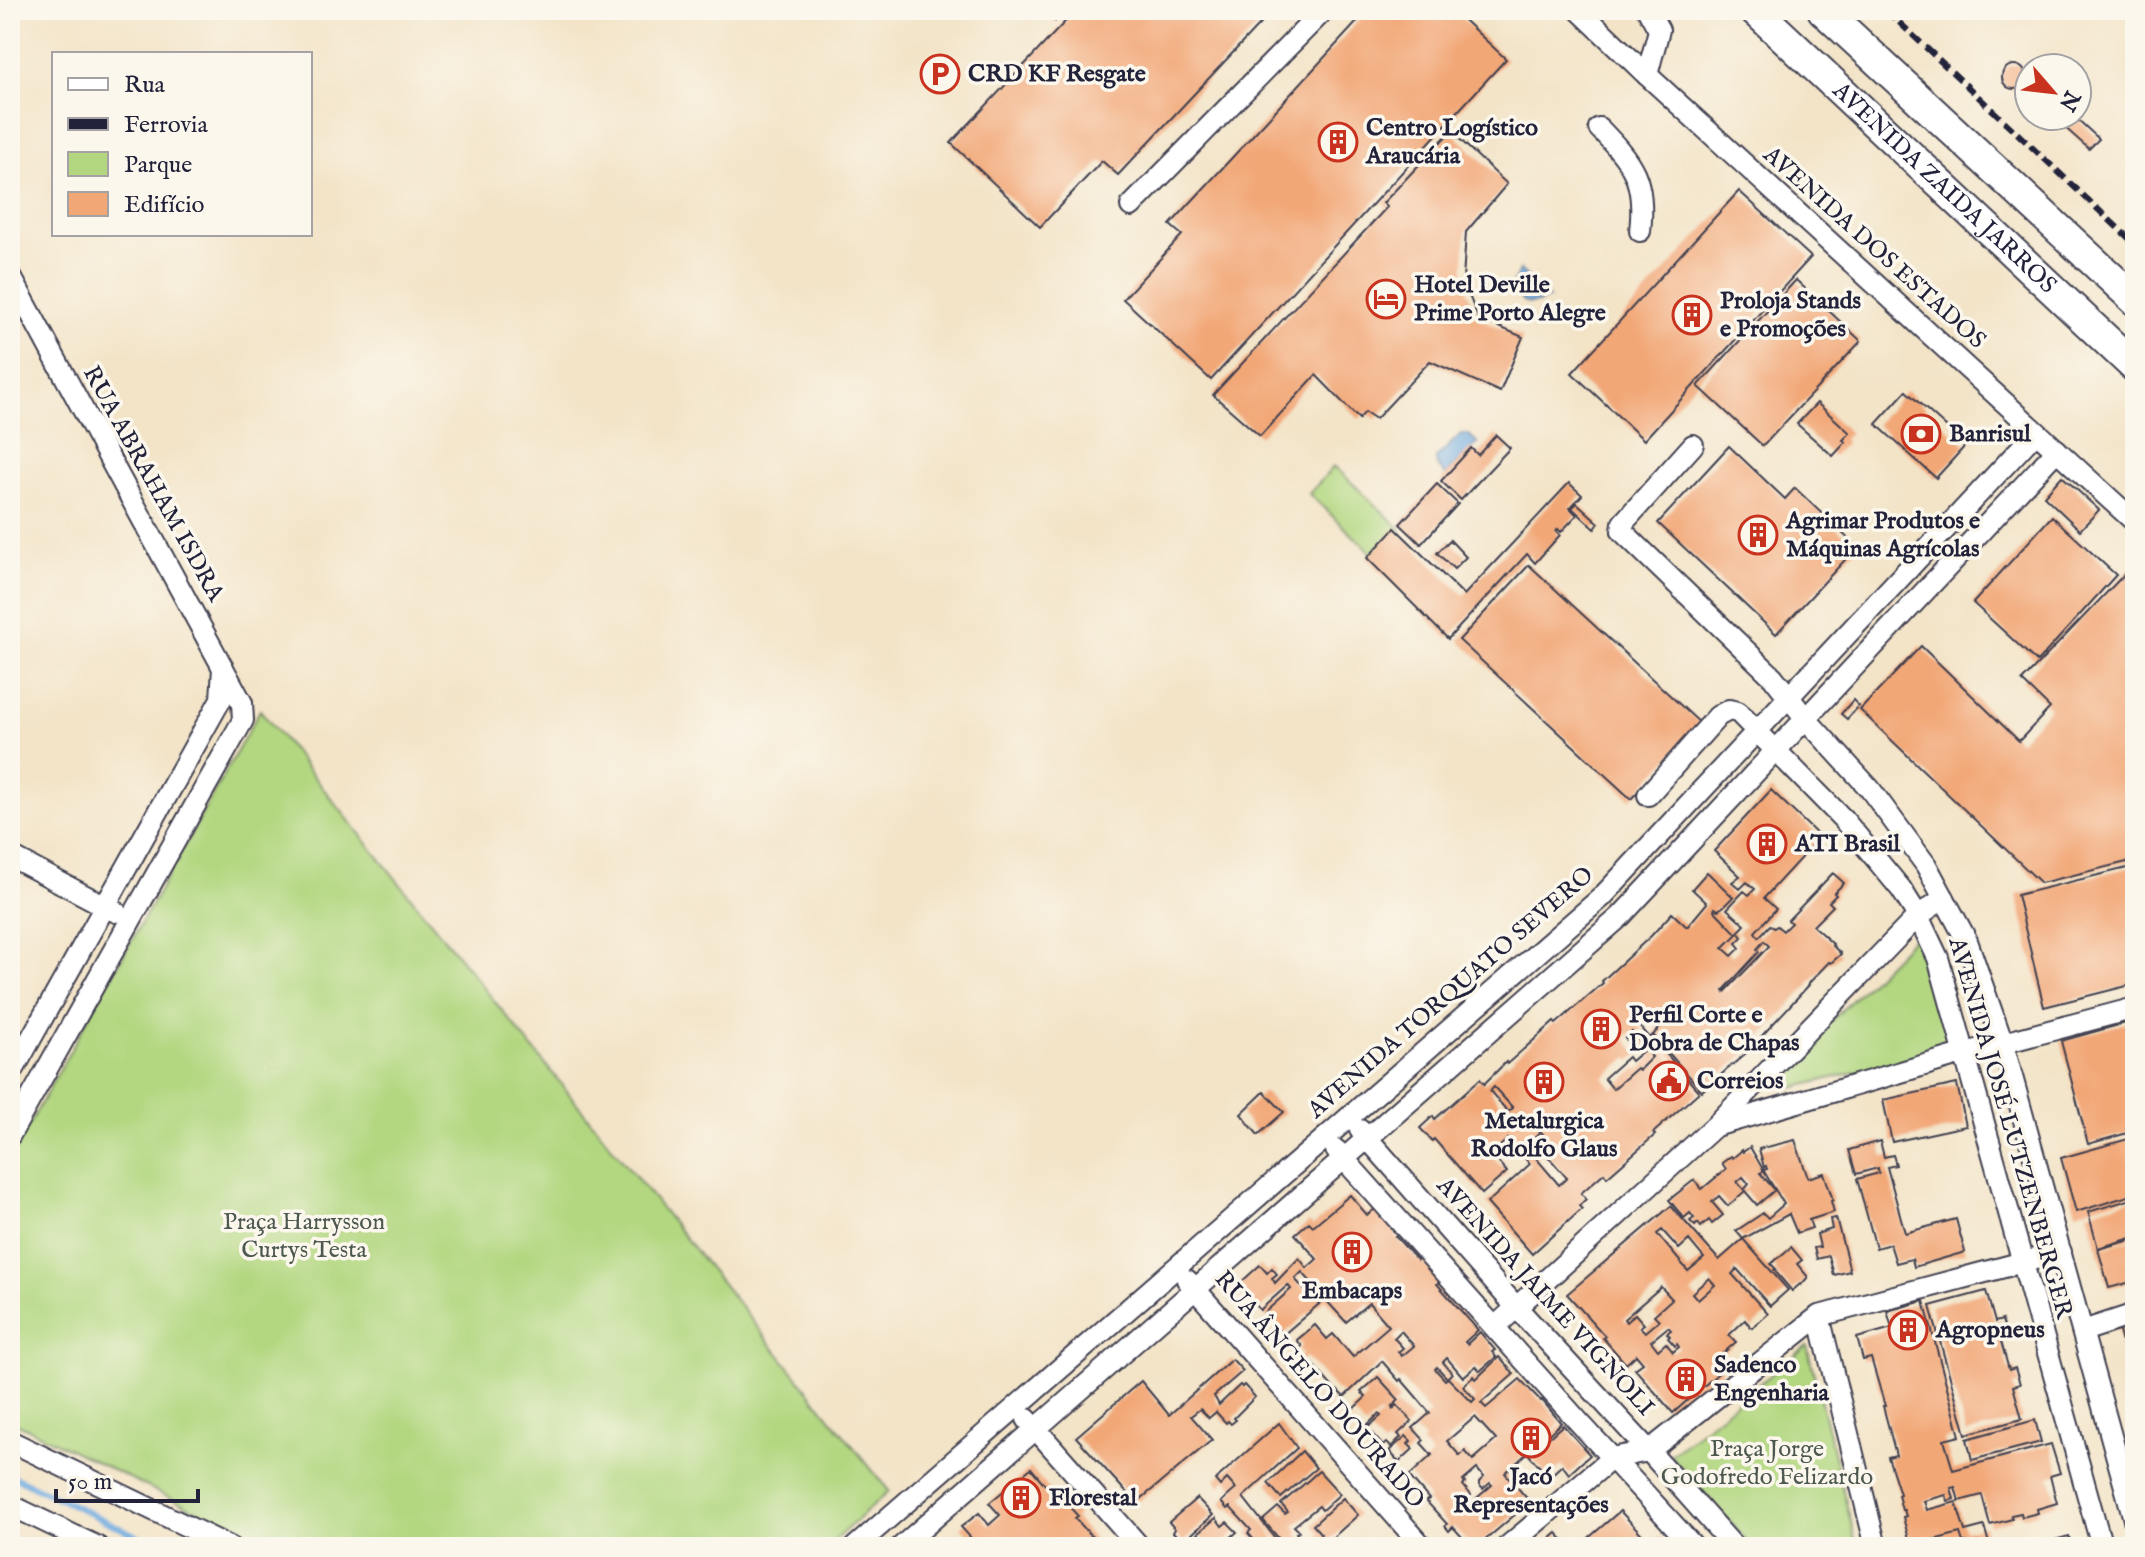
<svg xmlns="http://www.w3.org/2000/svg" width="2145" height="1557" viewBox="0 0 2145 1557" font-family="'IM FELL English',serif">
<rect width="100%" height="100%" fill="#fbf7ec"/>
<filter id="ink" filterUnits="userSpaceOnUse"><feTurbulence type="fractalNoise" baseFrequency=".0125" numOctaves="2"/><feDisplacementMap in="SourceGraphic" scale="16" xChannelSelector="R" yChannelSelector="G"/><feConvolveMatrix kernelMatrix="1 2 1 2 8 2 1 2 1" color-interpolation-filters="sRGB"/></filter>
<filter id="wash" filterUnits="userSpaceOnUse"><feTurbulence type="fractalNoise" baseFrequency=".006" numOctaves="4" result="noise"/><feDisplacementMap in="SourceGraphic" scale="32" xChannelSelector="R" yChannelSelector="G"/><feGaussianBlur stdDeviation="1.8" result="paint"/><feColorMatrix in="noise" values="0 0 0 0 0 0 0 0 0 0 0 0 0 0 0 0 0 1.4 0 .05"/><feComposite in="paint" operator="in"/></filter>
<g filter="url(#wash)">
<rect width="100%" height="100%" fill="#f3e4c8"/>
<g fill="#b2d780" stroke="#6a7c5e" stroke-width="2">
<polygon points="1334,466 1401,529 1376,557 1309,494"/>
<polygon points="260,710 889,1491 827,1547 271,1547 10,1420 10,1159"/>
<polygon points="1921,930 1957,1047 1788,1089 1780,1073"/>
<polygon points="1807,1346 1857,1547 1752,1547 1670,1455"/>
</g>
<g fill="#6faadf" stroke="#48668d" stroke-width="2">
<path d="M1520,270L1549,298C1529,309 1519,305 1513,283Z"/>
<polygon points="1461,434 1468,434 1478,443 1445,475 1437,466 1436,458"/>
</g>
<g fill="none" stroke-linecap="round" stroke-linejoin="round">
<polyline stroke="#6faadf" stroke-width="6" points="10,1475 160,1547"/>
</g>
<g id="blocks">
<g fill="#f2a777" fill-rule="evenodd">
<polygon points="1044,10 1066,10 1055,21"/>
<polygon points="1076,10 1273,10 1118,175 1102,161 1040,227 951,143"/>
<polygon points="1368,10 1453,10 1506,59 1211,380 1123,299 1182,235 1170,225"/>
<circle cx="2014" cy="77" r="12"/>
<polygon points="2070,116 2074,116 2099,139 2089,149 2062,125"/>
<polygon points="1451,131 1507,184 1466,232 1463,280 1478,318 1523,337 1500,392 1430,361 1376,419 1365,412 1359,419 1316,375 1260,436 1213,395 1387,207 1383,203"/>
<polygon points="1739,191 1811,257 1644,440 1572,373"/>
<polygon points="1796,280 1861,341 1763,446 1698,386"/>
<polygon points="1906,391 1966,445 1936,478 1876,424"/>
<polygon points="1817,403 1850,433 1843,440 1846,442 1833,456 1797,424"/>
<polygon points="1496,435 1510,448 1461,500 1441,481 1471,448 1478,455"/>
<polygon points="1729,446 1785,499 1795,488 1857,547 1776,634 1658,523"/>
<polygon points="2062,476 2099,510 2080,530 2044,496"/>
<polygon points="1569,483 1582,495 1570,508 1577,515 1561,532 1558,529 1556,531 1560,535 1535,563 1527,554 1448,639 1367,558 1395,528 1464,595"/>
<polygon points="1437,484 1458,504 1421,544 1400,524"/>
<polygon points="1577,503 1599,523 1595,529 1572,508"/>
<polygon points="2052,516 2116,575 2037,662 1973,603"/>
<polygon points="1450,540 1466,557 1454,569 1437,553"/>
<polygon points="2135,563 2135,860 2041,883 1860,710 1921,646 2019,741 2050,708 2022,681"/>
<polygon points="1529,565 1701,724 1631,799 1459,640"/>
<polygon points="1853,700 1859,706 1847,719 1841,714"/>
<path d="M1771,790L1820,837L1764,898L1776,909L1755,932L1759,937L1770,925L1774,928L1777,926L1783,931L1791,923L1788,920L1833,873L1844,883L1834,893L1836,895L1829,902L1833,906L1813,926L1833,944L1832,945L1841,954L1831,963L1829,962L1808,984L1809,985L1745,1054L1702,1091L1653,1035L1660,1027L1650,1016L1639,1026L1649,1038L1651,1036L1699,1092L1653,1133L1655,1135L1607,1177L1604,1173L1581,1193L1586,1199L1579,1206L1582,1209L1532,1254L1487,1203L1530,1164L1508,1139L1491,1154L1507,1172L1482,1194L1434,1139L1432,1141L1420,1128L1433,1116L1435,1119L1480,1079L1484,1084L1506,1062L1507,1064L1554,1022L1556,1024L1603,983L1602,981L1651,936L1672,913L1687,927L1707,903L1692,889L1707,872L1733,897L1723,907L1718,910L1715,908L1714,910L1737,934L1723,948L1732,956L1740,948L1736,943L1742,937L1738,932L1745,925L1727,909L1744,891L1749,895L1755,889L1747,882L1740,889L1732,882L1740,876L1714,851ZM1764,941L1769,946L1725,992L1724,990L1759,952L1757,949ZM1632,1032L1642,1044L1635,1050L1625,1038ZM1645,1049L1652,1057L1639,1070L1637,1068L1613,1089L1604,1078L1628,1057L1631,1061ZM1494,1087L1513,1108L1508,1112L1490,1091ZM1541,1132L1550,1142L1542,1149L1533,1139ZM1544,1152L1567,1178L1559,1185L1536,1158Z"/>
<polygon points="2135,866 2135,984 2044,1007 2017,895"/>
<polygon points="2133,1021 2135,1030 2135,1131 2088,1144 2061,1041"/>
<polygon points="1957,1084 1966,1126 1892,1142 1883,1100"/>
<polygon points="1264,1092 1284,1112 1258,1135 1241,1114"/>
<polygon points="2135,1137 2135,1194 2076,1212 2061,1158"/>
<polygon points="1795,1140 1808,1178 1824,1173 1833,1200 1831,1201 1834,1212 1809,1220 1812,1228 1797,1233 1789,1214 1743,1239 1736,1231 1763,1213 1768,1218 1784,1204 1763,1170 1767,1169 1766,1166 1764,1167 1759,1149"/>
<polygon points="1880,1141 1884,1157 1893,1155 1896,1165 1887,1167 1905,1233 1956,1219 1965,1252 1914,1267 1912,1259 1896,1263 1890,1244 1876,1248 1857,1179 1879,1173 1878,1168 1856,1174 1849,1150"/>
<polygon points="1750,1147 1764,1171 1760,1173 1775,1190 1757,1205 1744,1190 1749,1184 1743,1177 1737,1182 1745,1191 1728,1206 1719,1196 1712,1202 1723,1215 1712,1224 1709,1220 1701,1227 1698,1223 1695,1226 1690,1221 1694,1218 1690,1213 1684,1218 1669,1200 1694,1180 1702,1189 1726,1169 1722,1163 1731,1156 1733,1158 1742,1150 1743,1152"/>
<path d="M1350,1195L1367,1215L1375,1209L1397,1234L1395,1236L1417,1260L1420,1258L1441,1281L1437,1284L1478,1330L1465,1342L1467,1344L1480,1332L1495,1350L1492,1352L1496,1357L1480,1371L1476,1366L1463,1377L1447,1358L1443,1362L1452,1373L1447,1378L1437,1367L1435,1369L1445,1380L1448,1378L1472,1402L1475,1399L1463,1386L1474,1376L1476,1379L1499,1357L1514,1374L1481,1403L1486,1408L1520,1379L1541,1401L1542,1400L1561,1423L1505,1473L1530,1502L1477,1547H1471L1453,1527L1449,1531L1445,1526L1447,1524L1426,1501L1429,1499L1409,1476L1432,1455L1421,1443L1424,1440L1413,1428L1430,1413L1401,1379L1399,1381L1382,1361L1344,1397L1337,1390L1336,1391L1306,1357L1296,1365L1294,1362L1303,1354L1298,1349L1302,1346L1297,1340L1315,1325L1327,1339L1333,1334L1353,1357L1389,1326L1369,1303L1346,1322L1325,1299L1283,1335L1264,1313L1291,1289L1288,1285L1260,1310L1238,1285L1260,1265L1267,1273L1272,1268L1277,1274L1272,1278L1275,1283L1299,1258L1307,1268L1317,1259L1295,1234L1309,1222L1313,1226ZM1302,1272L1311,1282L1304,1289L1295,1279ZM1401,1331L1414,1346L1402,1356L1398,1352L1403,1348L1394,1338ZM1475,1417L1496,1440L1473,1460L1465,1451L1460,1456L1447,1441ZM1477,1469L1484,1477L1479,1482V1485L1483,1489L1490,1483L1492,1485L1464,1509L1460,1504L1471,1495L1463,1485L1465,1483L1463,1481Z"/>
<polygon points="2135,1198 2135,1237 2098,1248 2088,1212"/>
<path d="M1671,1206L1719,1260L1743,1239L1788,1290L1770,1306L1737,1269L1732,1274L1768,1314L1752,1328L1745,1320L1729,1335L1736,1342L1714,1361L1722,1370L1673,1413L1635,1369L1643,1363L1636,1355L1626,1364L1603,1338L1605,1336L1567,1294ZM1662,1230L1679,1249L1689,1240L1704,1258L1688,1271L1657,1234ZM1709,1278L1715,1285L1698,1300L1692,1293ZM1661,1287L1672,1299L1654,1315L1659,1320L1645,1332L1640,1327L1644,1324L1635,1314L1626,1322L1624,1319ZM1668,1327L1671,1330L1667,1333L1670,1336L1668,1338L1675,1346L1677,1344L1679,1347L1673,1352L1666,1343L1658,1350L1651,1341Z"/>
<polygon points="1836,1218 1850,1271 1834,1275 1829,1256 1817,1259 1814,1248 1820,1247 1817,1234 1832,1229 1830,1219"/>
<polygon points="2135,1239 2135,1281 2109,1288 2098,1249"/>
<polygon points="1791,1247 1802,1260 1797,1264 1808,1277 1801,1285 1800,1284 1792,1291 1774,1270 1776,1269 1771,1264"/>
<polygon points="1986,1291 1995,1322 2002,1320 2007,1336 2000,1338 2009,1370 2015,1368 2020,1384 2013,1386 2022,1419 1966,1434 1930,1306"/>
<polygon points="1924,1301 1960,1436 1944,1440 1953,1470 2051,1444 2060,1473 2050,1476 2057,1503 2037,1509 2038,1513 2022,1517 2021,1513 2011,1515 2012,1519 1990,1525 1982,1495 1959,1501 1955,1487 1951,1488 1954,1499 1948,1501 1946,1495 1924,1501 1927,1510 1956,1502 1965,1531 1984,1526 1990,1547 1970,1547 1980,1542 1967,1545 1966,1542 1963,1542 1960,1533 1918,1544 1918,1547 1911,1547 1903,1517 1906,1516 1904,1510 1902,1510 1898,1495 1900,1494 1888,1457 1896,1455 1883,1406 1885,1406 1871,1358 1863,1360 1857,1338 1892,1328 1887,1311"/>
<polygon points="2135,1319 2135,1388 2134,1388 2117,1324"/>
<polygon points="1232,1359 1243,1371 1214,1396 1219,1405 1240,1385 1242,1387 1244,1385 1255,1397 1234,1418 1236,1420 1231,1424 1228,1421 1226,1423 1216,1412 1209,1418 1200,1409 1191,1416 1212,1440 1136,1503 1076,1437 1141,1381 1169,1415"/>
<polygon points="1378,1377 1399,1400 1392,1407 1393,1409 1397,1405 1412,1421 1398,1434 1401,1437 1391,1447 1387,1443 1383,1446 1367,1428 1381,1416 1379,1414 1365,1427 1351,1411 1366,1397 1361,1392"/>
<polygon points="2035,1420 2041,1442 1972,1460 1967,1439"/>
<polygon points="1279,1423 1297,1448 1243,1497 1275,1538 1265,1547 1260,1547 1248,1533 1251,1530 1230,1507 1227,1509 1221,1502 1236,1489 1227,1479 1220,1486 1215,1480"/>
<polygon points="1563,1425 1590,1455 1569,1474 1562,1465 1549,1477 1529,1455"/>
<polygon points="1406,1436 1411,1441 1408,1444 1413,1449 1399,1462 1389,1451"/>
<polygon points="1302,1451 1316,1468 1281,1498 1268,1483"/>
<polygon points="1031,1468 1052,1493 1055,1491 1078,1516 1075,1518 1095,1540 1088,1547 999,1547 995,1542 990,1547 979,1547 961,1527 979,1513 989,1525 1000,1515 989,1503"/>
<polygon points="1319,1471 1340,1494 1322,1510 1319,1506 1294,1526 1299,1531 1296,1533 1308,1546 1321,1534 1313,1525 1343,1498 1358,1515 1329,1541 1331,1544 1327,1547 1286,1547 1263,1520 1278,1507 1285,1514 1288,1512 1281,1504"/>
<polygon points="1197,1498 1213,1515 1183,1542 1173,1532 1175,1529 1169,1522"/>
<polygon points="1620,1511 1652,1545 1660,1537 1669,1547 1578,1547"/>
<polygon points="1216,1518 1222,1526 1227,1522 1237,1532 1220,1547 1206,1547 1204,1545 1206,1543 1198,1533"/>
<polygon points="1557,1533 1570,1547 1545,1547 1543,1545"/>
<polygon points="2069,1536 2071,1547 2033,1547 2033,1546"/>
</g>
</g>
</g>
<g filter="url(#ink)">
<use href="#blocks" fill-opacity="0" stroke="#413f50" stroke-width="2"/>
<g fill="none" stroke-linecap="round" stroke-linejoin="round">
<defs>
<g id="minor">
<polyline points="1579,10 1647,75 2135,522"/>
<polyline points="1647,75 1659,30 1648,10"/>
<path d="M1599,128C1633,163 1646,180 1640,231"/>
<polyline points="1131,206 1324,10"/>
<polyline points="10,275 242,703 243,720 10,1135"/>
<polyline points="1693,445 1623,523 1622,531 1773,677 1806,719 1870,789 1926,865 1967,941 2003,1044 2135,1523"/>
<polyline points="1648,795 1718,716 1729,710 1738,712 1843,819 1901,889 1918,916 1938,958 2102,1547"/>
<polyline points="10,856 116,912"/>
<polyline points="10,1076 221,699 223,668"/>
<polyline points="1719,1125 1966,1053 2135,1008"/>
<polyline points="1360,1130 1517,1308 1649,1451 1734,1547"/>
<polyline points="1336,1150 1578,1421 1694,1547"/>
<polyline points="1187,1280 1423,1547"/>
<polyline points="1819,1316 1876,1547"/>
<polyline points="1496,1326 1715,1126 1918,916 1944,898"/>
<polyline points="2083,1331 2135,1314"/>
<polyline points="1027,1419 1140,1547"/>
<polyline points="10,1441 230,1547"/>
<polyline points="10,1505 98,1547"/>
<polyline points="855,1547 1602,897 2036,432"/>
<polyline points="901,1547 1621,916 2057,450"/>
<polyline points="1507,1547 1612,1458 1649,1451 1819,1316 2061,1252"/>
</g>
<g id="highway">
<path id="s1" d="M1755,10L2135,367"/>
<polyline points="1823,10 2135,300"/>
</g>
</defs>
<use href="#minor" stroke="#413f50" stroke-width="24"/>
<use href="#highway" stroke="#413f50" stroke-width="34"/>
<use href="#minor" stroke="#fff" stroke-width="20"/>
<use href="#highway" stroke="#fff" stroke-width="30"/>
<polyline stroke="#22223b" stroke-width="6" stroke-dasharray="12 6" stroke-linecap="butt" points="1886,10 2135,244"/>
</g>
</g>
<defs>
<symbol id="parking-ring" viewBox="-11 -11 22 22"><circle r="9.5" fill="#fbf7ec" stroke="#c8321e" stroke-width="1.5"/><path d="M-3.5-5.5H1a3.5 3.5 0 0 1 0 7H-1V5.5H-3.5ZM-1-3.4V-.6H.8a1.4 1.4 0 0 0 0-2.8Z" fill="#c8321e"/></symbol>
<symbol id="building-ring" viewBox="-11 -11 22 22"><circle r="9.5" fill="#fbf7ec" stroke="#c8321e" stroke-width="1.5"/><path d="M-4-6H4V6H1V3H-1V6H-4ZM-2.5-4.3h1.7v1.8h-1.7ZM.8-4.3h1.7v1.8H.8ZM-2.5-1h1.7V.8h-1.7ZM.8-1h1.7V.8H.8Z" fill="#c8321e"/></symbol>
<symbol id="hotel-ring" viewBox="-11 -11 22 22"><circle r="9.5" fill="#fbf7ec" stroke="#c8321e" stroke-width="1.5"/><path d="M-6-4.5h1.5V1H6V5H4.5V3h-9V5H-6ZM-4 0a1.8 1.8 0 1 1 3.6 0ZM.5 0V-2.5h3Q6-2.5 6 0Z" fill="#c8321e"/></symbol>
<symbol id="bank-ring" viewBox="-11 -11 22 22"><circle r="9.5" fill="#fbf7ec" stroke="#c8321e" stroke-width="1.5"/><path d="M-6-4H6V4H-6ZM0-2.3a2.3 2.3 0 1 0 0 4.6a2.3 2.3 0 1 0 0-4.6Z" fill="#c8321e"/></symbol>
<symbol id="civic-ring" viewBox="-11 -11 22 22"><circle r="9.5" fill="#fbf7ec" stroke="#c8321e" stroke-width="1.5"/><path d="M-.6-6.5H3V-4.5H.6V-3L4-1V1h2V6H-6V1h2V-1L-.6-3ZM-1.2 2.5V6h2.4V2.5Z" fill="#c8321e"/></symbol>
</defs>
<g fill-rule="evenodd">
<use href="#parking-ring" x="918" y="52" width="44" height="44"/>
<use href="#building-ring" x="1316" y="120" width="44" height="44"/>
<use href="#hotel-ring" x="1364" y="277" width="44" height="44"/>
<use href="#building-ring" x="1670" y="293" width="44" height="44"/>
<use href="#bank-ring" x="1899" y="412" width="44" height="44"/>
<use href="#building-ring" x="1736" y="513" width="44" height="44"/>
<use href="#building-ring" x="1745" y="822" width="44" height="44"/>
<use href="#building-ring" x="1579" y="1007" width="44" height="44"/>
<use href="#civic-ring" x="1647" y="1059" width="44" height="44"/>
<use href="#building-ring" x="1522" y="1060" width="44" height="44"/>
<use href="#building-ring" x="1330" y="1230" width="44" height="44"/>
<use href="#building-ring" x="1886" y="1308" width="44" height="44"/>
<use href="#building-ring" x="1664" y="1357" width="44" height="44"/>
<use href="#building-ring" x="1509" y="1416" width="44" height="44"/>
<use href="#building-ring" x="999" y="1476" width="44" height="44"/>
</g>
<g text-anchor="middle" dominant-baseline="central" stroke-width="7" stroke-linejoin="round" paint-order="stroke">
<g font-size="24" font-weight="bold" fill="#22223b" stroke="#fbf7ec" text-anchor="start">
<text x="968" y="74">CRD KF Resgate</text>
<text x="1366" y="128">Centro Logístico<tspan x="1366" dy="28">Araucária</tspan></text>
<text x="1414" y="285">Hotel Deville<tspan x="1414" dy="28">Prime Porto Alegre</tspan></text>
<text x="1720" y="301">Proloja Stands<tspan x="1720" dy="28">e Promoções</tspan></text>
<text x="1949" y="434">Banrisul</text>
<text x="1786" y="521">Agrimar Produtos e<tspan x="1786" dy="28">Máquinas Agrícolas</tspan></text>
<text x="1795" y="844">ATI Brasil</text>
<text x="1629" y="1015">Perfil Corte e<tspan x="1629" dy="28">Dobra de Chapas</tspan></text>
<text x="1697" y="1081">Correios</text>
<text x="1544" y="1121" text-anchor="middle">Metalurgica<tspan x="1544" dy="28">Rodolfo Glaus</tspan></text>
<text x="1352" y="1291" text-anchor="middle">Embacaps</text>
<text x="1936" y="1330">Agropneus</text>
<text x="1714" y="1365">Sadenco<tspan x="1714" dy="28">Engenharia</tspan></text>
<text x="1531" y="1477" text-anchor="middle">Jacó<tspan x="1531" dy="28">Representações</tspan></text>
<text x="1049" y="1498">Florestal</text>
</g>
<g font-size="24" fill="#22223b" stroke="#fbf7ec">
<text stroke="none"><textPath href="#s1" startOffset="260">AVENIDA ZAIDA JARROS</textPath></text>
<text transform="translate(1874 248) rotate(42)">AVENIDA DOS ESTADOS</text>
<text transform="translate(153 484) rotate(61)">RUA ABRAHAM ISDRA</text>
<text transform="translate(1451 993) rotate(-41)">AVENIDA TORQUATO SEVERO</text>
<text transform="translate(2010 1128) rotate(74)">AVENIDA JOSÉ LUTZENBERGER</text>
<text transform="translate(1545 1297) rotate(48)">AVENIDA JAIME VIGNOLI</text>
<text transform="translate(1319 1390) rotate(49)">RUA ÂNGELO DOURADO</text>
</g>
<g font-size="24" fill="#4d5850" stroke="#fbf7ec">
<text x="304" y="1222">Praça Harrysson<tspan x="304" dy="28">Curtys Testa</tspan></text>
<text x="1767" y="1449">Praça Jorge<tspan x="1767" dy="28">Godofredo Felizardo</tspan></text>
</g>
</g>
<rect width="2145" height="1557" fill="none" stroke="#fbf7ec" stroke-width="40"/>
<rect x="52" y="52" width="260" height="184" fill="#fbf7ec" stroke="#a4a2a5" stroke-width="2"/>
<rect x="68" y="78" width="40" height="12" fill="#ffffff" stroke="#a4a2a5" stroke-width="2"/>
<text x="124" y="92" font-size="24" fill="#22223b">Rua</text>
<rect x="68" y="118" width="40" height="12" fill="#22223b" stroke="#a4a2a5" stroke-width="2"/>
<text x="124" y="132" font-size="24" fill="#22223b">Ferrovia</text>
<rect x="68" y="152" width="40" height="24" fill="#b2d780" stroke="#a4a2a5" stroke-width="2"/>
<text x="124" y="172" font-size="24" fill="#22223b">Parque</text>
<rect x="68" y="192" width="40" height="24" fill="#f2a777" stroke="#a4a2a5" stroke-width="2"/>
<text x="124" y="212" font-size="24" fill="#22223b">Edifício</text>
<g transform="translate(2053 92) rotate(118)"><circle r="38" fill="#fbf7ec" stroke="#a4a2a5" stroke-width="2"/>
<path d="M0-6L14 30L0 20L-14 30Z" fill="#c8321e"/>
<text y="-12" font-size="22" font-weight="bold" text-anchor="middle" fill="#22223b">N</text>
</g>
<path d="M56 1489v12h142v-12" fill="none" stroke="#22223b" stroke-width="4"/>
<text x="68" y="1489" font-size="24" fill="#22223b" stroke="#fbf7ec" stroke-width="6" paint-order="stroke">50 m</text>
</svg>
